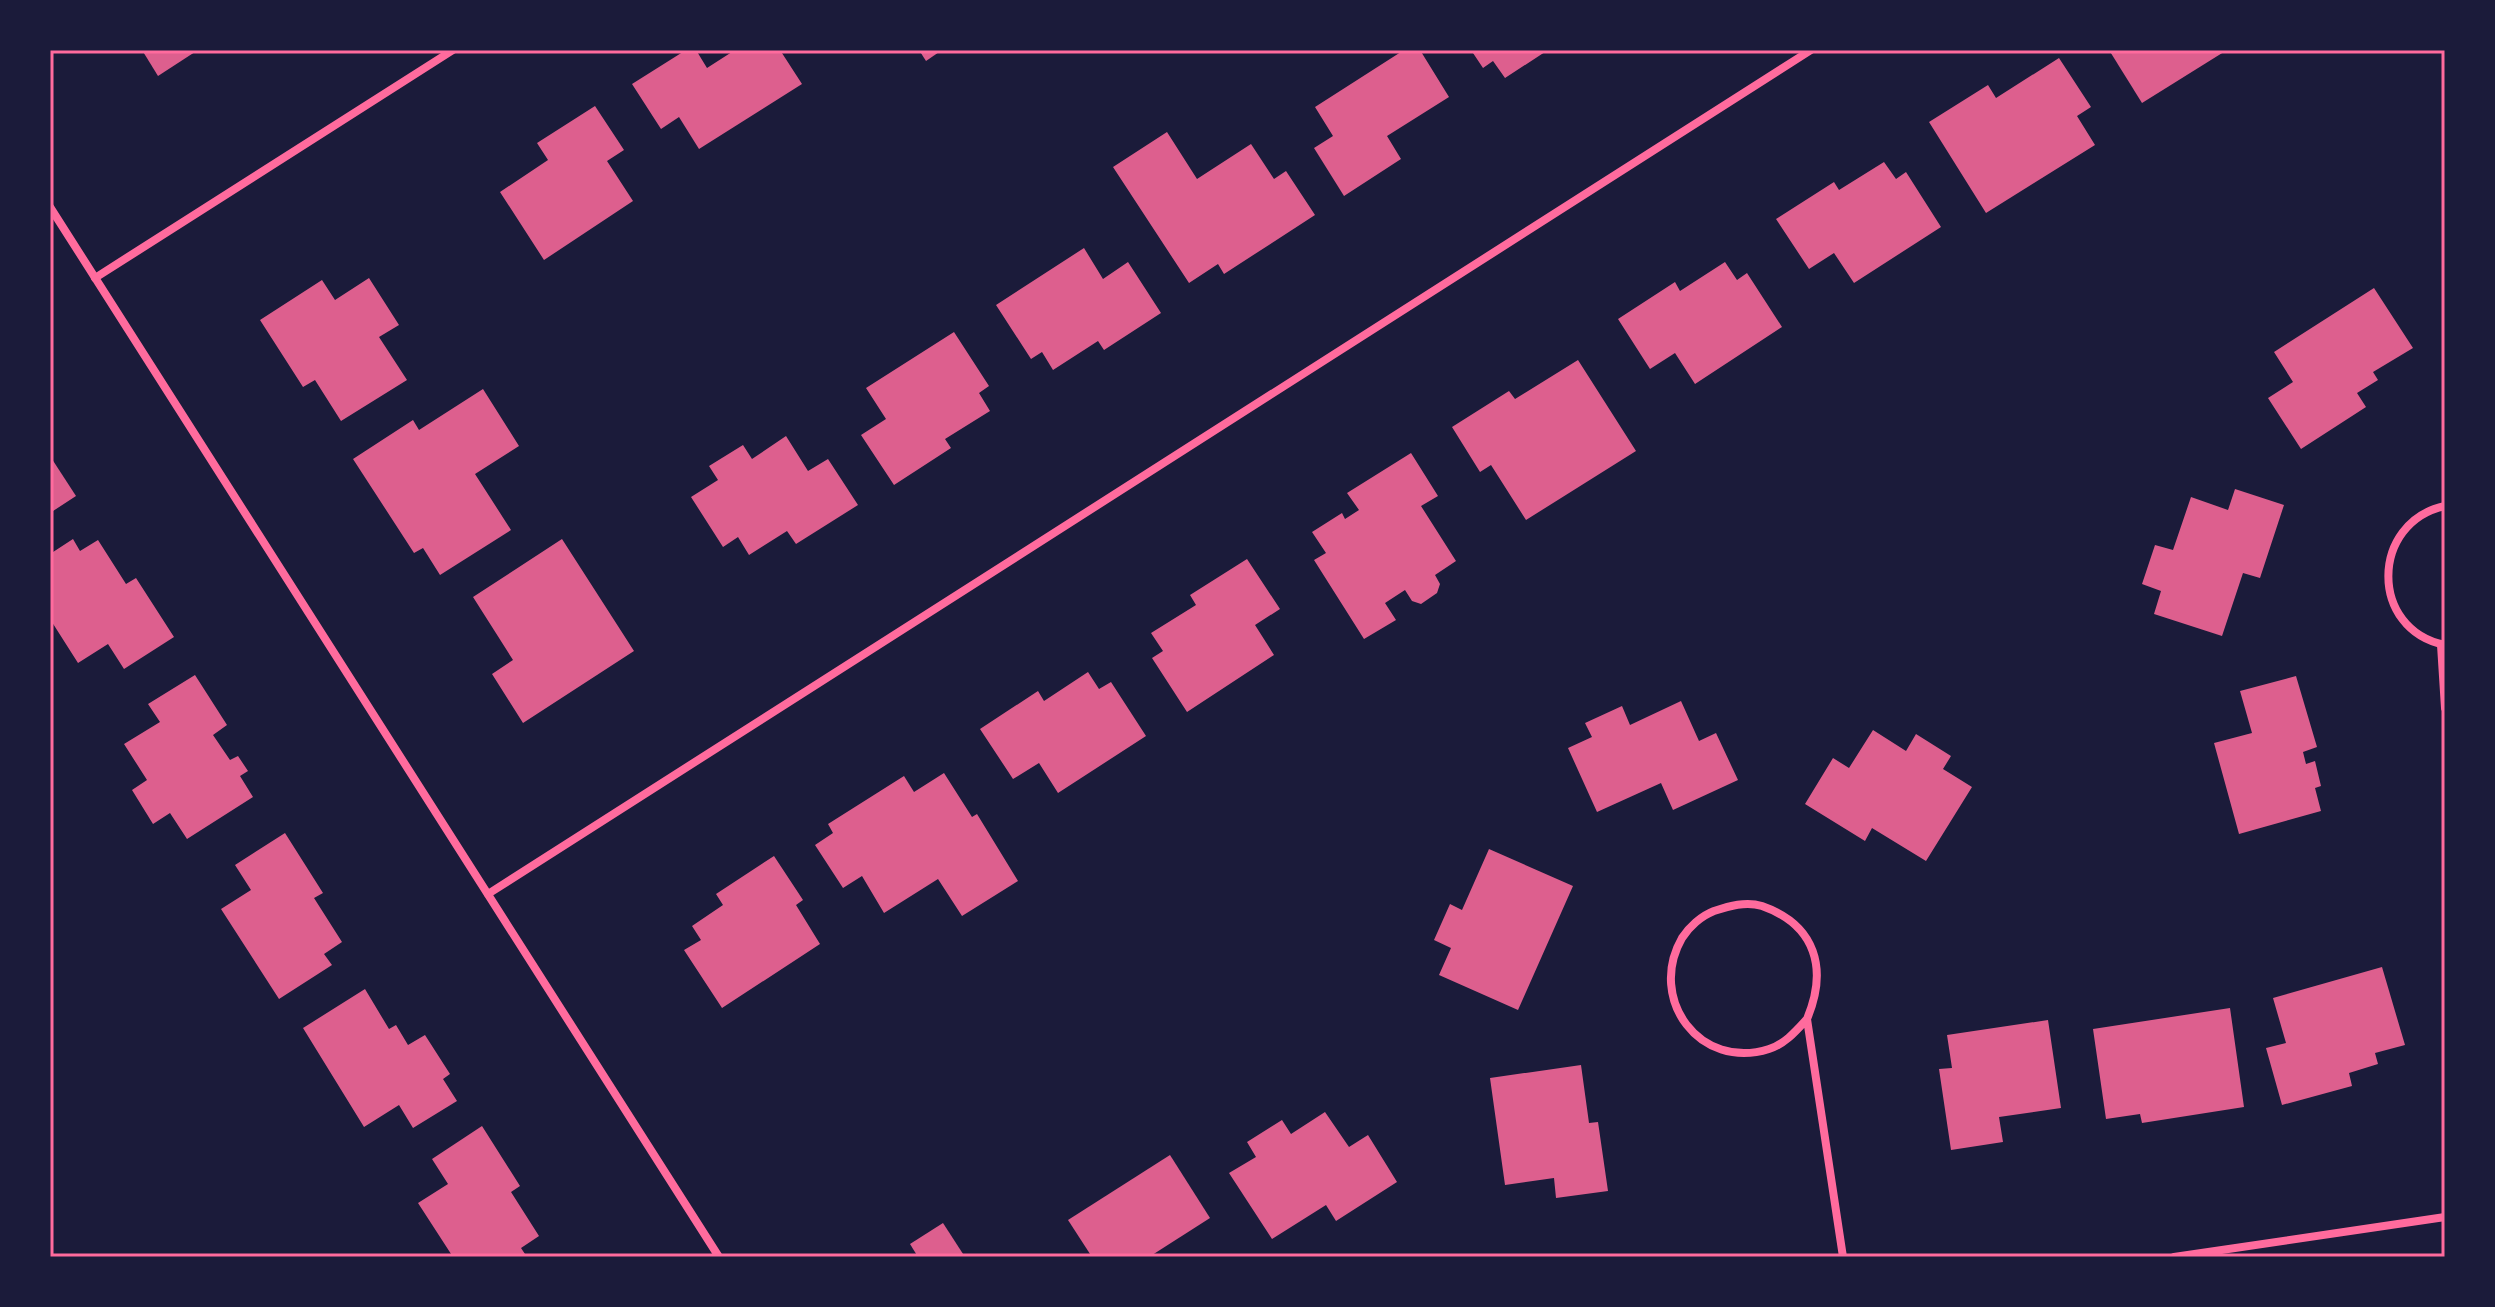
<svg xmlns="http://www.w3.org/2000/svg" width="2495" height="1307" viewBox="0 0 2495 1307" font-family="'Nunito Sans',sans-serif">
<rect width="100%" height="100%" fill="#1b1b3a"/>
<g fill="#dd5f8e">
<polygon points="142,50 198,50 158,76"/>
<polygon points="686,50 696,50 707,68 735,50 780,50 802,84 699,149 679,117 661,129 632,84"/>
<polygon points="919,50 942,50 926,61"/>
<polygon points="1404,50 1420,50 1449,97 1387,136 1401,159 1344,196 1314,148 1333,136 1315,107"/>
<polygon points="1471,50 1548,50 1505,78 1493,61 1483,68"/>
<polygon points="2109,50 2227,50 2142,103"/>
<polygon points="2059,58 2091,107 2077,116 2095,145 1986,213 1929,122 1988,85 1996,98"/>
<polygon points="595,106 624,150 607,161 633,201 544,260 500,192 548,160 537,143"/>
<polygon points="1167,132 1197,179 1251,144 1274,179 1286,171 1315,215 1224,274 1218,264 1189,283 1113,167"/>
<polygon points="1884,162 1896,179 1906,172 1941,227 1854,283 1834,253 1809,269 1776,219 1834,182 1839,190"/>
<polygon points="1084,248 1103,279 1128,262 1161,313 1104,350 1098,341 1053,370 1042,352 1031,359 996,305"/>
<polygon points="1725,262 1737,280 1747,273 1782,327 1695,384 1675,353 1650,369 1618,319 1675,282 1680,291"/>
<polygon points="369,278 399,325 379,337 407,380 341,421 315,380 303,387 260,320 322,280 335,300"/>
<polygon points="2374,288 2413,348 2373,372 2378,380 2357,393 2366,407 2301,449 2268,398 2293,382 2274,352"/>
<polygon points="954,332 989,386 979,393 990,411 945,439 951,448 894,485 861,435 886,419 866,388"/>
<polygon points="1578,360 1636,451 1526,520 1491,465 1480,472 1452,427 1509,391 1515,399"/>
<polygon points="483,389 519,446 475,474 511,530 440,575 423,548 414,553 353,459 413,420 419,430"/>
<polygon points="786,436 808,471 828,459 858,505 796,544 787,531 749,555 738,537 723,547 691,497 718,480 709,466 743,445 752,459"/>
<polygon points="1411,453 1438,496 1421,506 1456,561 1435,575 1440,584 1437,593 1421,604 1412,601 1405,590 1385,603 1396,620 1364,639 1314,560 1326,553 1312,532 1342,513 1345,519 1359,510 1347,493"/>
<polygon points="50,456 76,496 50,513"/>
<polygon points="2235,489 2284,505 2260,578 2243,573 2222,636 2154,614 2161,591 2142,584 2155,545 2173,550 2191,497 2228,510"/>
<polygon points="73,539 80,551 98,540 126,584 136,578 174,637 124,669 108,644 78,663 50,619 50,554"/>
<polygon points="562,539 634,651 523,723 492,674 513,660 473,597"/>
<polygon points="1247,559 1280,609 1255,625 1274,655 1187,712 1152,658 1163,651 1151,633 1196,605 1190,595"/>
<polygon points="1088,672 1099,689 1111,682 1146,736 1058,793 1039,763 1013,779 980,729 1038,691 1044,701"/>
<polygon points="195,675 227,725 213,735 230,760 238,756 248,771 240,776 253,797 187,839 170,813 153,824 132,790 147,780 124,744 160,722 148,704"/>
<polygon points="2296,676 2317,747 2303,752 2306,764 2315,761 2321,786 2315,788 2321,811 2239,834 2214,743 2252,733 2240,691"/>
<polygon points="1681,701 1699,741 1716,733 1738,780 1673,810 1661,783 1597,812 1568,748 1592,737 1585,723 1622,706 1630,725"/>
<polygon points="1873,730 1906,751 1916,734 1951,756 1943,769 1972,787 1926,861 1872,828 1865,841 1805,804 1833,758 1849,768"/>
<polygon points="944,773 972,817 977,814 1018,881 962,916 938,879 884,913 862,876 843,888 815,845 833,833 828,824 904,776 914,792"/>
<polygon points="285,833 323,893 314,898 342,942 324,954 332,965 279,999 221,909 251,890 235,865"/>
<polygon points="1489,849 1573,886 1518,1010 1439,975 1451,948 1434,940 1450,904 1462,910"/>
<polygon points="774,856 803,900 796,905 820,944 722,1008 684,950 701,940 692,926 723,905 716,894"/>
<polygon points="2382,967 2405,1045 2375,1053 2378,1064 2349,1073 2352,1086 2282,1105 2266,1048 2286,1043 2273,998"/>
<polygon points="365,989 389,1029 396,1025 408,1045 425,1035 450,1074 443,1079 457,1101 413,1128 399,1105 364,1127 303,1028"/>
<polygon points="2230,1008 2244,1107 2142,1123 2140,1114 2106,1119 2093,1029"/>
<polygon points="2048,1020 2061,1108 1999,1117 2003,1142 1951,1150 1939,1069 1952,1068 1947,1035"/>
<polygon points="1581,1065 1589,1123 1598,1122 1608,1191 1556,1198 1554,1178 1505,1185 1490,1078"/>
<polygon points="1325,1112 1349,1147 1368,1135 1397,1182 1336,1221 1326,1205 1272,1239 1229,1173 1256,1157 1247,1142 1282,1120 1291,1134"/>
<polygon points="482,1126 520,1186 511,1192 539,1236 521,1248 527,1257 453,1257 418,1203 448,1184 432,1159"/>
<polygon points="1170,1155 1210,1218 1149,1257 1092,1257 1068,1220"/>
<polygon points="943,1223 965,1257 918,1257 910,1244"/>
</g>
<g fill="none" stroke-linecap="round" stroke-linejoin="round">
<g stroke="#ff6b9d" stroke-width="8">
<polyline points="50,207 719,1257"/>
<polyline points="95,278 453,50"/>
<path d="M2445,506C2370,522 2369,630 2445,645"/>
<polyline points="2441,645 2445,708"/>
<polyline points="488,894 1811,50"/>
<path d="M1807,1019C1796,1031 1785,1044 1769,1049C1700,1071 1647,999 1682,938C1689,927 1701,916 1714,911C1729,906 1746,901 1762,906C1816,925 1828,969 1807,1019L1843,1257"/>
<polyline points="2174,1257 2445,1217"/>
</g>
</g>
<rect width="2495" height="1307" fill="none" stroke="#1b1b3a" stroke-width="104"/>
<rect x="52" y="52" width="2391" height="1203" fill="none" stroke="#ff6b9d" stroke-width="3"/>
</svg>
